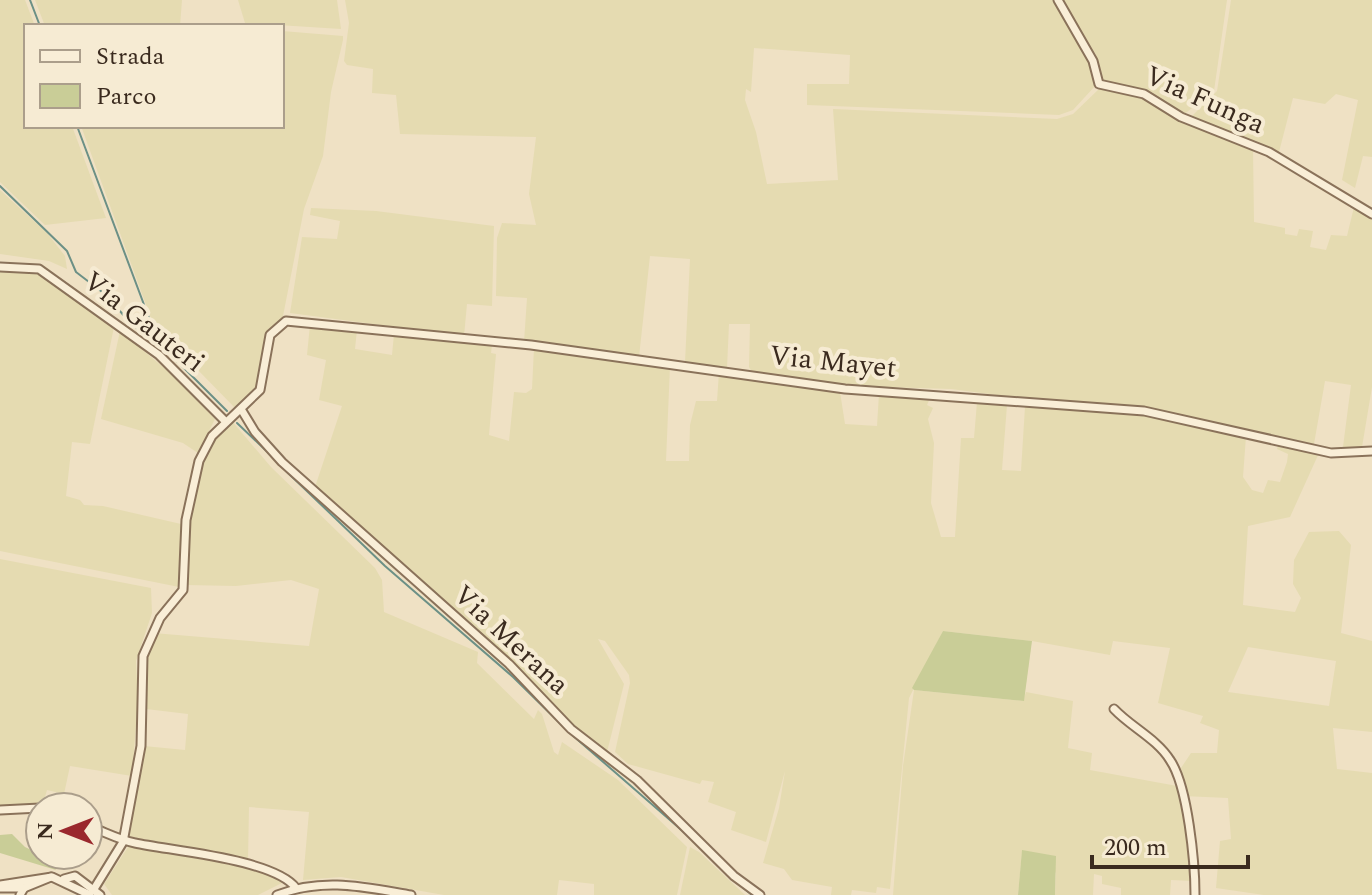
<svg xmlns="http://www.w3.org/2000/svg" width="1372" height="895" viewBox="0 0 1372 895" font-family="Spectral,serif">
<rect width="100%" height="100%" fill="#efe1c4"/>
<g fill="#e5dbb1" fill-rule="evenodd">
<polygon points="0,0 25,0 35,26 26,26 26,126 72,126 106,218 45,225 0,182"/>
<polygon points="35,0 182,0 180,26 45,26"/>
<polygon points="238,0 337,0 341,29 245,23"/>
<polygon points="345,0 1055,0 1074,38 1092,63 1096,85 1073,110 1059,115 807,105 807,84 849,84 850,55 754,48 751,92 746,89 745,100 756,132 767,184 838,180 833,109 1057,119 1073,114 1100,88 1136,93 1253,148 1254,222 1285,228 1285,234 1297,236 1299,229 1313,231 1310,247 1326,250 1331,235 1347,236 1354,207 1372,216 1372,387 1362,447 1343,447 1351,385 1325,381 1314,444 1141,407 1042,401 951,389 849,386 752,372 749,367 750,324 729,324 727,368 685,362 690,259 650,256 639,357 524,342 527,298 496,296 497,238 502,223 536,225 529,194 536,137 400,134 396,95 372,93 373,69 347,65 344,61 349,23"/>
<polygon points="1062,0 1227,0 1214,91 1183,115 1141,90 1102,81 1096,55"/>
<polygon points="1231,0 1372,0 1372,157 1363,156 1355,188 1342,180 1358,100 1336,94 1325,104 1293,98 1279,152 1190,118 1217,91"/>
<polygon points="282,31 343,36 343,40 331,92 323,156 304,209 283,316 268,336 259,385 237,410 153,324 81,126 282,126"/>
<polygon points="0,190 47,233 65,256 67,269 49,261 0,254"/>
<polygon points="311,208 376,211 494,226 492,306 467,304 464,336 290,313 302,237 337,239 340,221 310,215"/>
<polygon points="0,271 43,274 114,327 90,444 72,442 66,496 80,500 84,505 103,506 181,524 179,587 0,551"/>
<path d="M310,325L357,330L355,349L392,355L394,334L492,345L491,353L496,354L489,435L509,441L514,392L526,393L532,389L534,348L670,366L666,461H689L690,425L696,401H717L719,372L840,392L845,424L877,426L879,394L931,396L927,405L933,408L928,419L934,443L931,503L941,537H955L961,438H974L977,402L1007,405L1002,470L1021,471L1025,407L1147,414L1246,436L1243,477L1252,490L1263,493L1268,480L1280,482L1287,462L1288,454L1277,449L1279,443L1319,453L1290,517L1248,526L1243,605L1295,612L1301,598L1293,584L1294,560L1309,532L1339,531L1351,545L1341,633L1372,641V732L1333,728L1337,769L1372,773V895H1264L1216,888L1220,841L1231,839L1228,798L1183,796L1181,768L1191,753H1217L1219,730L1200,723L1203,716L1158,703L1170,648L1113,641L1110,655L1032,641L943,631L909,698L890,889L877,887L876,893L852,890L851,895H831L832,887L792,880L784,869L763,863L779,808L785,771L766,842L731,830L736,812L708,802L714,782L702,780L700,784L628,764L615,752L630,683L629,675L605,641L598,639L624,684L607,752L571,725L536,686L447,609L315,487L342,406L319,400L326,360L307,355ZM1248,647L1336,661L1329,706L1228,692Z"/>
<polygon points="120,331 169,372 215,419 198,453 183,443 101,419"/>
<polygon points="231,420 271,467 375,568 382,580 384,612 478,652 477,663 534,719 538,710 542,714 554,752 558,755 562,742 618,780 687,847 677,895 594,895 594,884 559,880 557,895 444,895 341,877 303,880 309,812 249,807 248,860 128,836 144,746 185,750 188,714 146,709 143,662 153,633 309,646 319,589 291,580 236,586 186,585 186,537 198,468 210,442"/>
<polygon points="0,559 151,588 152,613 136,661 138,700 132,776 70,766 64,794 47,790 43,804 0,807"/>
<polygon points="914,690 1023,701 1026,692 1073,701 1068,748 1092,753 1090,770 1177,786 1191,849 1192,881 1171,880 1170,895 1121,895 1121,888 1102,884 1102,876 1094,874 1093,895 1055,895 1056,873 1022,851 1018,895 893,895 903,766"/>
<polygon points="130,844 240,864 284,882 258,895 112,895 104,884"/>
<polygon points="690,847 699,852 745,895 680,895"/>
</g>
<g fill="#c9cd97">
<polygon points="943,631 1032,641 1024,701 914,690 912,688"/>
<polygon points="12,834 25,847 48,858 56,870 0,853 0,835"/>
<polygon points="1022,850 1056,856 1055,895 1018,895"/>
</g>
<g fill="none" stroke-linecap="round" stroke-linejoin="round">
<g stroke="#6c9086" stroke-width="2">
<polyline points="30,0 40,26"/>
<polyline points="77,126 158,342"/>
<polyline points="0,186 67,251 76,272 106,295 132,325 159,343 227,411"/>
<polyline points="237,423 276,460"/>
<polyline points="286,471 385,566 513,677 571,734 693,840"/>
<polyline points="735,881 752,895"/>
</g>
<defs>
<g id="minor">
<polyline points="1058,0 1093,61 1099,84 1144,94 1181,117 1269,152 1372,214"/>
<polyline points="0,267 39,269 159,355 225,421"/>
<polyline points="241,409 255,432 282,462 509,664 571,729 637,780 734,876 760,895"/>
<path d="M1114,709C1131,727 1157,739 1170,760C1188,786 1195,863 1195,895"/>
<polyline points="0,810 40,808"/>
<path d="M88,826C103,831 119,840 135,843C172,851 274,859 296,888"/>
<polyline points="64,879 75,876 100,895"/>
<polyline points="0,885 52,877 90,895"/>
<polyline points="0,888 24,888"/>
<polyline points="94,889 123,842 141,746 143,656 160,618 183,590 186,520 199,461 212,436 260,390 270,335 286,321 531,345 845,389 1144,411 1331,453 1372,451"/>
<polyline points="20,895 24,888 51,877"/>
<path d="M277,895C323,877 364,887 411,895"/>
</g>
</defs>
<use href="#minor" stroke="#8a725a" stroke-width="11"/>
<use href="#minor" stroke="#f9eed7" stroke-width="7"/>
</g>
<g text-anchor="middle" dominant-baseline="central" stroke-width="8" stroke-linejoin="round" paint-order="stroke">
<g font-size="28" fill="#3a2a1e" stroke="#f6ebd3">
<text transform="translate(1205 100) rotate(24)">Via Funga</text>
<text transform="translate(144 322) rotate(38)">Via Gauteri</text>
<text transform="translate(833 362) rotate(6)">Via Mayet</text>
<text transform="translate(511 640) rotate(43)">Via Merana</text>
</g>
</g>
<rect x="24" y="24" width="260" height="104" fill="#f6ebd3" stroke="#ab9e8b" stroke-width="2"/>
<rect x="40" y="50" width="40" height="12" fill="#f9eed7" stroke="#ab9e8b" stroke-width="2"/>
<text x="96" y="64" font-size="24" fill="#3a2a1e">Strada</text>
<rect x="40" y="84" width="40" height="24" fill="#c9cd97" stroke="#ab9e8b" stroke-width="2"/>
<text x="96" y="104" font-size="24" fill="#3a2a1e">Parco</text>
<g transform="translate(64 831) rotate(270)"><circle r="38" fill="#f6ebd3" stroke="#ab9e8b" stroke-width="2"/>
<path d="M0-6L14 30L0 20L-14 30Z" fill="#9a282d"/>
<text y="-12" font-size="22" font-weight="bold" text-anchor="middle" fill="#3a2a1e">N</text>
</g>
<path d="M1092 855v12h156v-12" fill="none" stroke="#3a2a1e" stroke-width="4"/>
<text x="1104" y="855" font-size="24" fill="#3a2a1e" stroke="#f6ebd3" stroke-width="6" paint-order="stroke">200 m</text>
</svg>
